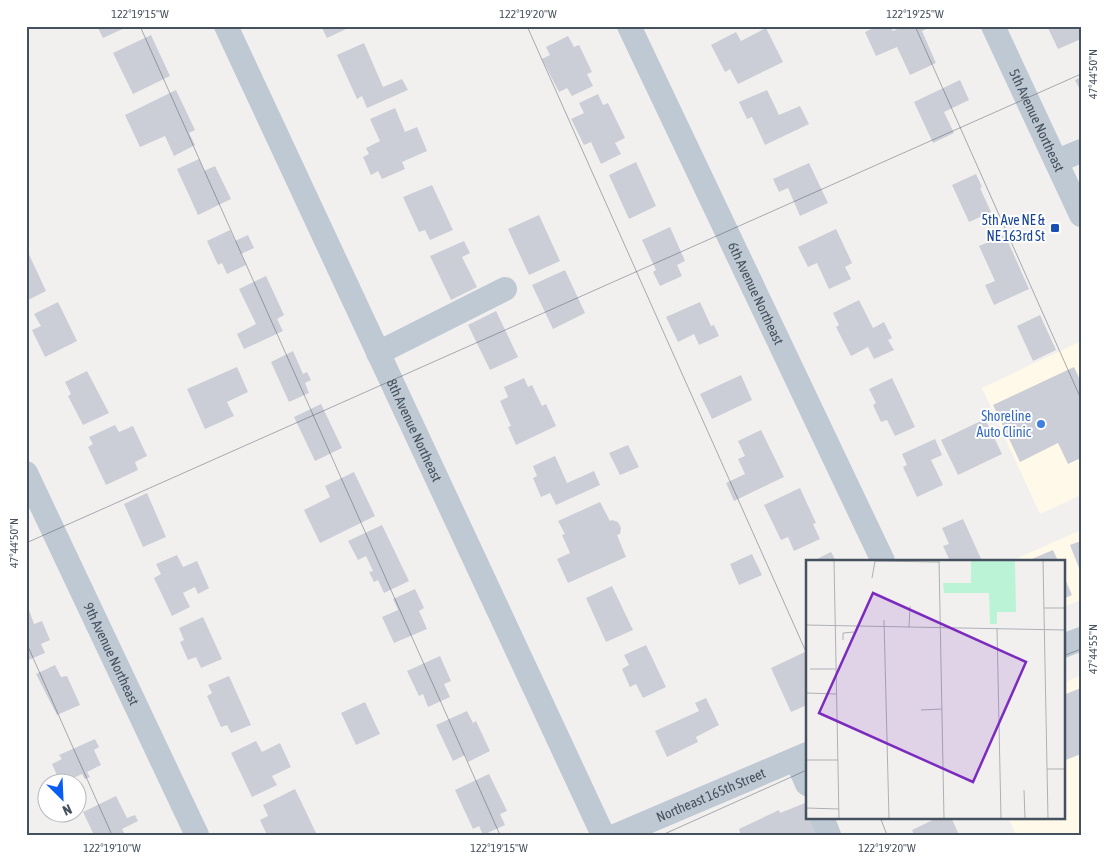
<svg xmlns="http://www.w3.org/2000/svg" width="1107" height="861" viewBox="0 0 1107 861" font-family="'Asap Condensed',sans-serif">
<rect width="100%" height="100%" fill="#f2f0ef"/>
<g fill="#fef9e8">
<polygon points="1081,341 1081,495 1040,514 982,388"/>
<polygon points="1081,530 1081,600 1063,607 1063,561 1011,561"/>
<polygon points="1081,675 1081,835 1016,835 1008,817 1063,817 1063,683"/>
</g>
<g fill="#cbced6">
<polygon points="97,26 129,26 103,38"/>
<polygon points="321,26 348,26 348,28 327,38"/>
<polygon points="878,26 890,26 893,31 904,26 932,26 922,31 936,63 910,75 897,47 876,56 865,32"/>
<polygon points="1047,26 1081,26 1081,39 1058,49"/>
<polygon points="766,28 783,62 738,84 730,69 725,72 711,45 736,32 741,41"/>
<polygon points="151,35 170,76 133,94 113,53"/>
<polygon points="568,36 574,47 579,45 592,72 587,74 593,86 572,96 567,88 559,92 542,59 550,55 546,47"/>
<polygon points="364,43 383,87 402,79 408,90 367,108 362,96 357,99 337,55"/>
<polygon points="1081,77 1081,92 1075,80"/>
<polygon points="960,80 969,100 944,112 954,133 933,143 914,102"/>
<polygon points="176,90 195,130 189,133 195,145 174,156 165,136 140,147 125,115"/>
<polygon points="767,90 779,115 800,106 809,124 765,145 752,117 747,119 739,102"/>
<polygon points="598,94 603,105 608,103 625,138 615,143 621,154 601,164 591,142 584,145 571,119 584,113 579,103"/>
<polygon points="395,108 405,132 417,127 427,151 402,162 405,169 382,179 378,171 371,175 363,157 369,154 366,148 380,141 370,119"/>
<polygon points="199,159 204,171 215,166 231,199 198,215 177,169"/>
<polygon points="636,162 656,206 629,219 609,175"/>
<polygon points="809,163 828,203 800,216 788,188 779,192 773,179"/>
<polygon points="976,174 982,187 980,188 991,212 969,222 952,185"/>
<polygon points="432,185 453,230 430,240 425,230 419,232 403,197"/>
<polygon points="539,215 560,261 529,275 508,229"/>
<polygon points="670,227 685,261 677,265 682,276 660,286 653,272 656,270 642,240"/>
<polygon points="836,229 852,263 845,267 851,279 829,289 817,263 808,267 798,247"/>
<polygon points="230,230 235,241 248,235 254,248 241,254 246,265 227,274 222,263 218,265 207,241"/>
<polygon points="1005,235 1029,289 994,305 985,285 995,281 979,246"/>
<polygon points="464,241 470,253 462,257 477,287 451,300 430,256"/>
<polygon points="26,248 46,291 26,301"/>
<polygon points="565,270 585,313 553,329 532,285"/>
<polygon points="266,276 284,315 277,319 283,331 244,349 237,334 256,324 239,289"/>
<polygon points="859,300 873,328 884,322 892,338 888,340 894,350 874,359 868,347 851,356 836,327 839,325 833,313"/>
<polygon points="58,302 77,341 45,357 32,330 41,326 34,314"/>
<polygon points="700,302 711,326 714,325 719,336 699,345 694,334 678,342 666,317"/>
<polygon points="496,311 518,357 490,370 468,325"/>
<polygon points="1040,315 1056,350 1033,361 1017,326"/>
<polygon points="293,351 303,374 307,372 311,380 305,383 309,393 289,402 271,362"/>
<polygon points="237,367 248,392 227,402 234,416 205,429 187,389"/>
<polygon points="1074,367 1081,382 1081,458 1068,464 1058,443 1020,462 993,405"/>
<polygon points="87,371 109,413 83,425 68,396 71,394 65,382"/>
<polygon points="741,375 752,400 712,419 700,394"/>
<polygon points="524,378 528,387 532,385 542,406 546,404 556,426 516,445 508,427 511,426 500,401 508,397 504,387"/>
<polygon points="892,378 915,427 895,436 887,420 881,422 873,405 876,403 869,389"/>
<polygon points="321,404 342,448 315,461 294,417"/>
<polygon points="985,419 1002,454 958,475 941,440"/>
<polygon points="115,425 119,432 133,426 147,456 135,462 138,470 106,485 88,447 93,444 89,437"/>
<polygon points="761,430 784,477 734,501 726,483 745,474 738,459 745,456 738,441"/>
<polygon points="935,439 942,455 931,460 943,485 917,497 903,467 907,465 902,454"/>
<polygon points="628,445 639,467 620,475 609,453"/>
<polygon points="555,456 567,483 594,471 600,485 556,505 550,493 541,497 533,478 537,476 533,466"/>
<polygon points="354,472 375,516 320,543 304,510 330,497 325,486"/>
<polygon points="800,488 816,523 813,524 820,539 794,551 788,537 781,540 764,505"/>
<polygon points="147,493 166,537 143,547 124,504"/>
<polygon points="600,502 610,521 612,520 618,522 621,528 620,534 617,535 626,557 568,583 557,559 570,553 562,535 565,534 558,521"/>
<polygon points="963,519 982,561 959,561 959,560 950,561 943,546 949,544 942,528"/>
<polygon points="382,525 409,581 384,593 378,580 374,582 369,572 373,571 366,556 358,560 348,541"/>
<polygon points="1081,541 1081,567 1079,568 1070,545"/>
<polygon points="1053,550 1058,561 1027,561"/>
<polygon points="831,552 836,561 813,561"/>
<polygon points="752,554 762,575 739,585 730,564"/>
<polygon points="177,555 183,567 197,561 209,588 198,594 195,587 183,593 190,607 172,616 154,578 161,574 156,564"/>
<polygon points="1063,574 1072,595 1063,599"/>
<polygon points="612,586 633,630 606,642 586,598"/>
<polygon points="415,589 424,608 419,611 427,629 394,643 382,617 398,610 393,599"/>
<polygon points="29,610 34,624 42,621 50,640 41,644 45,653 26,661 26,611"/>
<polygon points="203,617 222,659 201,668 196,657 188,660 180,642 184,640 179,628"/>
<polygon points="646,645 666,687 643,698 636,684 630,687 622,669 629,665 624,655"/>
<polygon points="807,651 807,705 791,712 771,668"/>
<polygon points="440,656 451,681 444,684 450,697 428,707 423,694 419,696 407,671"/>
<polygon points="55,665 61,677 67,676 80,705 57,715 36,674"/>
<polygon points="229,676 251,725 231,733 227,725 221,727 207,696 212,693 208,685"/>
<polygon points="1081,688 1081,754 1063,761 1063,695"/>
<polygon points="706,698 719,725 696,737 698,742 667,757 655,731 699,711 695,703"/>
<polygon points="365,702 380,734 356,745 341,713"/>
<polygon points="467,711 473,723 476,721 490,751 468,762 465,755 453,761 436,725"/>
<polygon points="95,739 99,747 94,750 101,765 87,772 90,777 85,779 82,774 71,779 70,775 59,780 52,764 62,759 59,755"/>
<polygon points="256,741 262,752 280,743 291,767 272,776 277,785 252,797 231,753"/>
<polygon points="489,774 507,811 500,814 505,825 483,835 479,826 473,829 455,790"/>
<polygon points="295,789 317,835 267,835 260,820 268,816 263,805"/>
<polygon points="116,796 127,818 135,815 138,821 122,829 125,835 94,835 83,812"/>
<polygon points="805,803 807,807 807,817 812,817 821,835 741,835 739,829 779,810 780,813"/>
<polygon points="939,817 951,817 959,835 914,835 912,830"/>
</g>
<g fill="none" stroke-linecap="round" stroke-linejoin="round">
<g stroke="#bfc9d3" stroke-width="24">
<path id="s1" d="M226,26L603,835"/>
<path id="s2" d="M629,26L883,561"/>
<path id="s3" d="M993,26L1081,215"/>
<polyline points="1057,161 1081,151"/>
<polyline points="378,353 505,289"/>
<path id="s4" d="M26,473L197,835"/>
<polyline points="1063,646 1081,639"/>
<polyline points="796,759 807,784"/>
<polyline points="822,817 829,835"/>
<path id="s5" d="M617,835L807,754"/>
</g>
</g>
<path fill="none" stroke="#46515f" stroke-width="1" stroke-opacity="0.45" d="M140,26L500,835M527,26L807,654M915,26L1081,399M26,543L1081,74M26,642L112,835M1063,656L1081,649M880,817L887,835M662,835L807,770"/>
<rect fill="#1a4fb4" stroke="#fff" stroke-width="2" x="1050" y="223" width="10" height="10" rx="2.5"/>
<circle fill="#3f7fe0" stroke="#fff" stroke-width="2" cx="1041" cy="424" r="5"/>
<g text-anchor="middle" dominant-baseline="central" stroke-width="4" stroke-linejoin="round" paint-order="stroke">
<g font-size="14" fill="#46515f" stroke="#fff">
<text stroke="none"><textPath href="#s3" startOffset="104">5th Avenue Northeast</textPath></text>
<text stroke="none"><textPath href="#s2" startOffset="296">6th Avenue Northeast</textPath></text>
<text stroke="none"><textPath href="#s1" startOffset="446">8th Avenue Northeast</textPath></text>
<text stroke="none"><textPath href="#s4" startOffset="200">9th Avenue Northeast</textPath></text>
<text stroke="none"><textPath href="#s5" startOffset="102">Northeast 165th Street</textPath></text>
</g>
<g font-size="14" fill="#164399" stroke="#fff" text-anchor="end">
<text x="1045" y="220">5th Ave NE &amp;<tspan x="1045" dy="16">NE 163rd St</tspan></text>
</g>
<g font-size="14" fill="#366cbe" stroke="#fff" text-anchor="end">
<text x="1031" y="416">Shoreline<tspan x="1031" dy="16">Auto Clinic</tspan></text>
</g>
</g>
<g transform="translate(806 560)">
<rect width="259" height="259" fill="#f2f0ef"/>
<path d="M165,0H209L210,52H191V64H184L183,33H138L137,23H165Z" fill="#baf3d5"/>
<path fill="none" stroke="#adb0b5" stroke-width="1" d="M28,0L33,259M133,0L138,259M237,0L242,259M66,18L69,1L133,2M238,48H259M78,60L83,259M0,65L259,70M103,67L104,46M191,68L195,259M37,80V73L48,72M4,109H30M0,133L30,134M115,150L136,149M0,200H32M241,209H259M218,230L219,259M0,248L33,249"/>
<path fill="#7b2cbf" fill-opacity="0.15" stroke="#7b2cbf" stroke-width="2.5" d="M67,33L220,102L167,222L13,153Z"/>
<rect width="259" height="259" fill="none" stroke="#46515f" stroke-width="2.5"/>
</g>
<rect width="1107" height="861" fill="none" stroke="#ffffff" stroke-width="55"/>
<g transform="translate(62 798) rotate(156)"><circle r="24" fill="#ffffff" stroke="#b5b9bf"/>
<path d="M0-4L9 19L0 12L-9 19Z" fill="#095df2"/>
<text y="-8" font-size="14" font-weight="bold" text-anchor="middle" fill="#46515f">N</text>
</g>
<rect x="28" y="28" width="1052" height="806" fill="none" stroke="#46515f" stroke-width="2"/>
<g font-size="12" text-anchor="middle" fill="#46515f">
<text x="140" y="18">122°19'15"W</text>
<text x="528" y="18">122°19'20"W</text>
<text x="915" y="18">122°19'25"W</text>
<text transform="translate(1093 74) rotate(-90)" y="4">47°44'50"N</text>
<text transform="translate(14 543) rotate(-90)" y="4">47°44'50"N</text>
<text transform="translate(1093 649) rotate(-90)" y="4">47°44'55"N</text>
<text x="112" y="852">122°19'10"W</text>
<text x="499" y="852">122°19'15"W</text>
<text x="887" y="852">122°19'20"W</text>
</g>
</svg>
